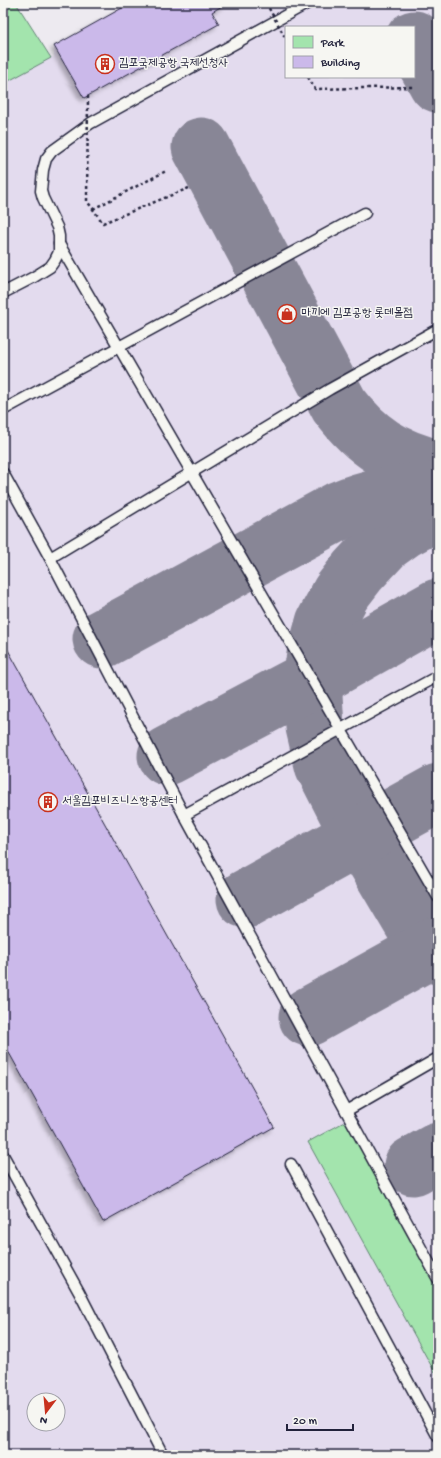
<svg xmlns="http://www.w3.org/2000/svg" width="441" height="1458" viewBox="0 0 441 1458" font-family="'Gochi Hand','Poor Story',sans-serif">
<defs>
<filter id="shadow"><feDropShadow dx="-3.5" dy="3.5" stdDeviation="2" flood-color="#0004"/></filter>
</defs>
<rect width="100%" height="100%" fill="#edeaf0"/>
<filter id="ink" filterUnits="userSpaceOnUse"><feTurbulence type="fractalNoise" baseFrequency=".025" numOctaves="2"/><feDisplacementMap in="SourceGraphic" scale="8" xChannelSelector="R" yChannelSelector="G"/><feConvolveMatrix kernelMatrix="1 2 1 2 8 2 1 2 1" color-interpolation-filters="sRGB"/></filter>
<g filter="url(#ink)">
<path fill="#e3dbee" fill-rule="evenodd" d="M131,3H438V1455H3V55L7,52L54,57V46ZM286,27H414V77H286ZM34,1400H58V1424H34Z"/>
<g fill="#a3e4ad" stroke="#628374">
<polygon points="3,3 16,3 51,58 3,84"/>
<polygon points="346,1121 438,1285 438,1378 308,1142"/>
</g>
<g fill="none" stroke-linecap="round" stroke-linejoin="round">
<g stroke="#888696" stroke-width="59">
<polyline points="414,40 438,83"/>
<path d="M201,147L339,405C367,442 393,458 438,469"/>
<polyline points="438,510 403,529 385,542 358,571 341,593 325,623 316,655 312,679 315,727 324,765 349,814 425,943 438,955"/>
<path d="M102,639L340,510C371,496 404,492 438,492"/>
<polyline points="167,756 312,679 438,608"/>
<polyline points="246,899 438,793"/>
<polyline points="308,1017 438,945"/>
<polyline points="413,1166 438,1152"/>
</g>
</g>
<g fill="#cbb9ea" stroke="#22223b" filter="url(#shadow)">
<polygon points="131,3 227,3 212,12 219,24 84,98 54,46"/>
<polygon points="3,641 274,1127 103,1222 3,1042"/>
</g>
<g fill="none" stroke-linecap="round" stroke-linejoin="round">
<defs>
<g id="lane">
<polyline points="59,244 438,897"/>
<polyline points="3,293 34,277 50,267 55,260 59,252 59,236 57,227 43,198 41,191 43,170 46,159 52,151 91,123 308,3"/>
<polyline points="3,410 365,213"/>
<polyline points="3,473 50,558 184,815 438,1279"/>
<polyline points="50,558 330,389 438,329"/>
<polyline points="184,815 438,676"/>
<polyline points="346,1111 438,1058"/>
<polyline points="3,1155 79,1292 163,1455"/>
<polyline points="291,1164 438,1437"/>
</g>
</defs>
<use href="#lane" stroke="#22223b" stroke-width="13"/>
<polyline stroke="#22223b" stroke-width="2.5" stroke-dasharray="3 3" stroke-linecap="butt" points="308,77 315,89 414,87"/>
<use href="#lane" stroke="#f6f6f2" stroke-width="10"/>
<g stroke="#22223b" stroke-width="2.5" stroke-dasharray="3 3" stroke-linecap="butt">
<polyline points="266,3 286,39"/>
<polyline points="88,96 87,201 103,223 189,188"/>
<polyline points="93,209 166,171"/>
</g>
</g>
</g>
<defs>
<symbol id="building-ring" viewBox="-11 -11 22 22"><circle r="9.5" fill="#f6f6f2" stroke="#c8321e" stroke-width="1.5"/><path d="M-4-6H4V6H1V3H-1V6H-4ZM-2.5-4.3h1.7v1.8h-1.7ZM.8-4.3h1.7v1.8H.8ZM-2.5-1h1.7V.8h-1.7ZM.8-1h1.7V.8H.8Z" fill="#c8321e"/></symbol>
<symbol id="shop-ring" viewBox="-11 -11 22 22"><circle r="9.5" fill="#f6f6f2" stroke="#c8321e" stroke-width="1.5"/><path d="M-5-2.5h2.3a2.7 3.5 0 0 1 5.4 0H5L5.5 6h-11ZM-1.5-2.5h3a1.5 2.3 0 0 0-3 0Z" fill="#c8321e"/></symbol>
</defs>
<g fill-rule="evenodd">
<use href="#building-ring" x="94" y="53" width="22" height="22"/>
<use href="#shop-ring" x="276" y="303" width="22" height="22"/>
<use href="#building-ring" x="37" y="791" width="22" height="22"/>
</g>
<g text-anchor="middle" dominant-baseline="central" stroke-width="3" stroke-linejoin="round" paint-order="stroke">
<g font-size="12" fill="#22223b" stroke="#f6f6f2" text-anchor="start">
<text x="119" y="64">김포국제공항 국제선청사</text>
<text x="301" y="314">마끼에 김포공항 롯데몰점</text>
<text x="62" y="802">서울김포비즈니스항공센터</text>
</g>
</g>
<rect width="441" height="1458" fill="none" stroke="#f6f6f2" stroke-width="16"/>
<rect x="8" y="8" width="425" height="1442" fill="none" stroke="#22223b" stroke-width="1.5" filter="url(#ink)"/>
<rect x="285" y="26" width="130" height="52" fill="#f6f6f2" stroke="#a1a1a9"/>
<rect x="293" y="36" width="20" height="12" fill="#a3e4ad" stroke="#a1a1a9"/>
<text x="321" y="46" font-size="12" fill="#22223b">Park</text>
<rect x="293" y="56" width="20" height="12" fill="#cbb9ea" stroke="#a1a1a9"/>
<text x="321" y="66" font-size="12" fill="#22223b">Building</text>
<g transform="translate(46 1412) rotate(196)"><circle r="19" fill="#f6f6f2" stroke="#a1a1a9"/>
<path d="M0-3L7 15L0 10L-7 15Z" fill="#c8321e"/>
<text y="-6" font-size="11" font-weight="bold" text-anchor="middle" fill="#22223b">N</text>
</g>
<path d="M287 1424v6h66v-6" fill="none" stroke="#22223b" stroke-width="2"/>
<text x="293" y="1424" font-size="12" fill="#22223b" stroke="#f6f6f2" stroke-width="3" paint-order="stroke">20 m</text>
</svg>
